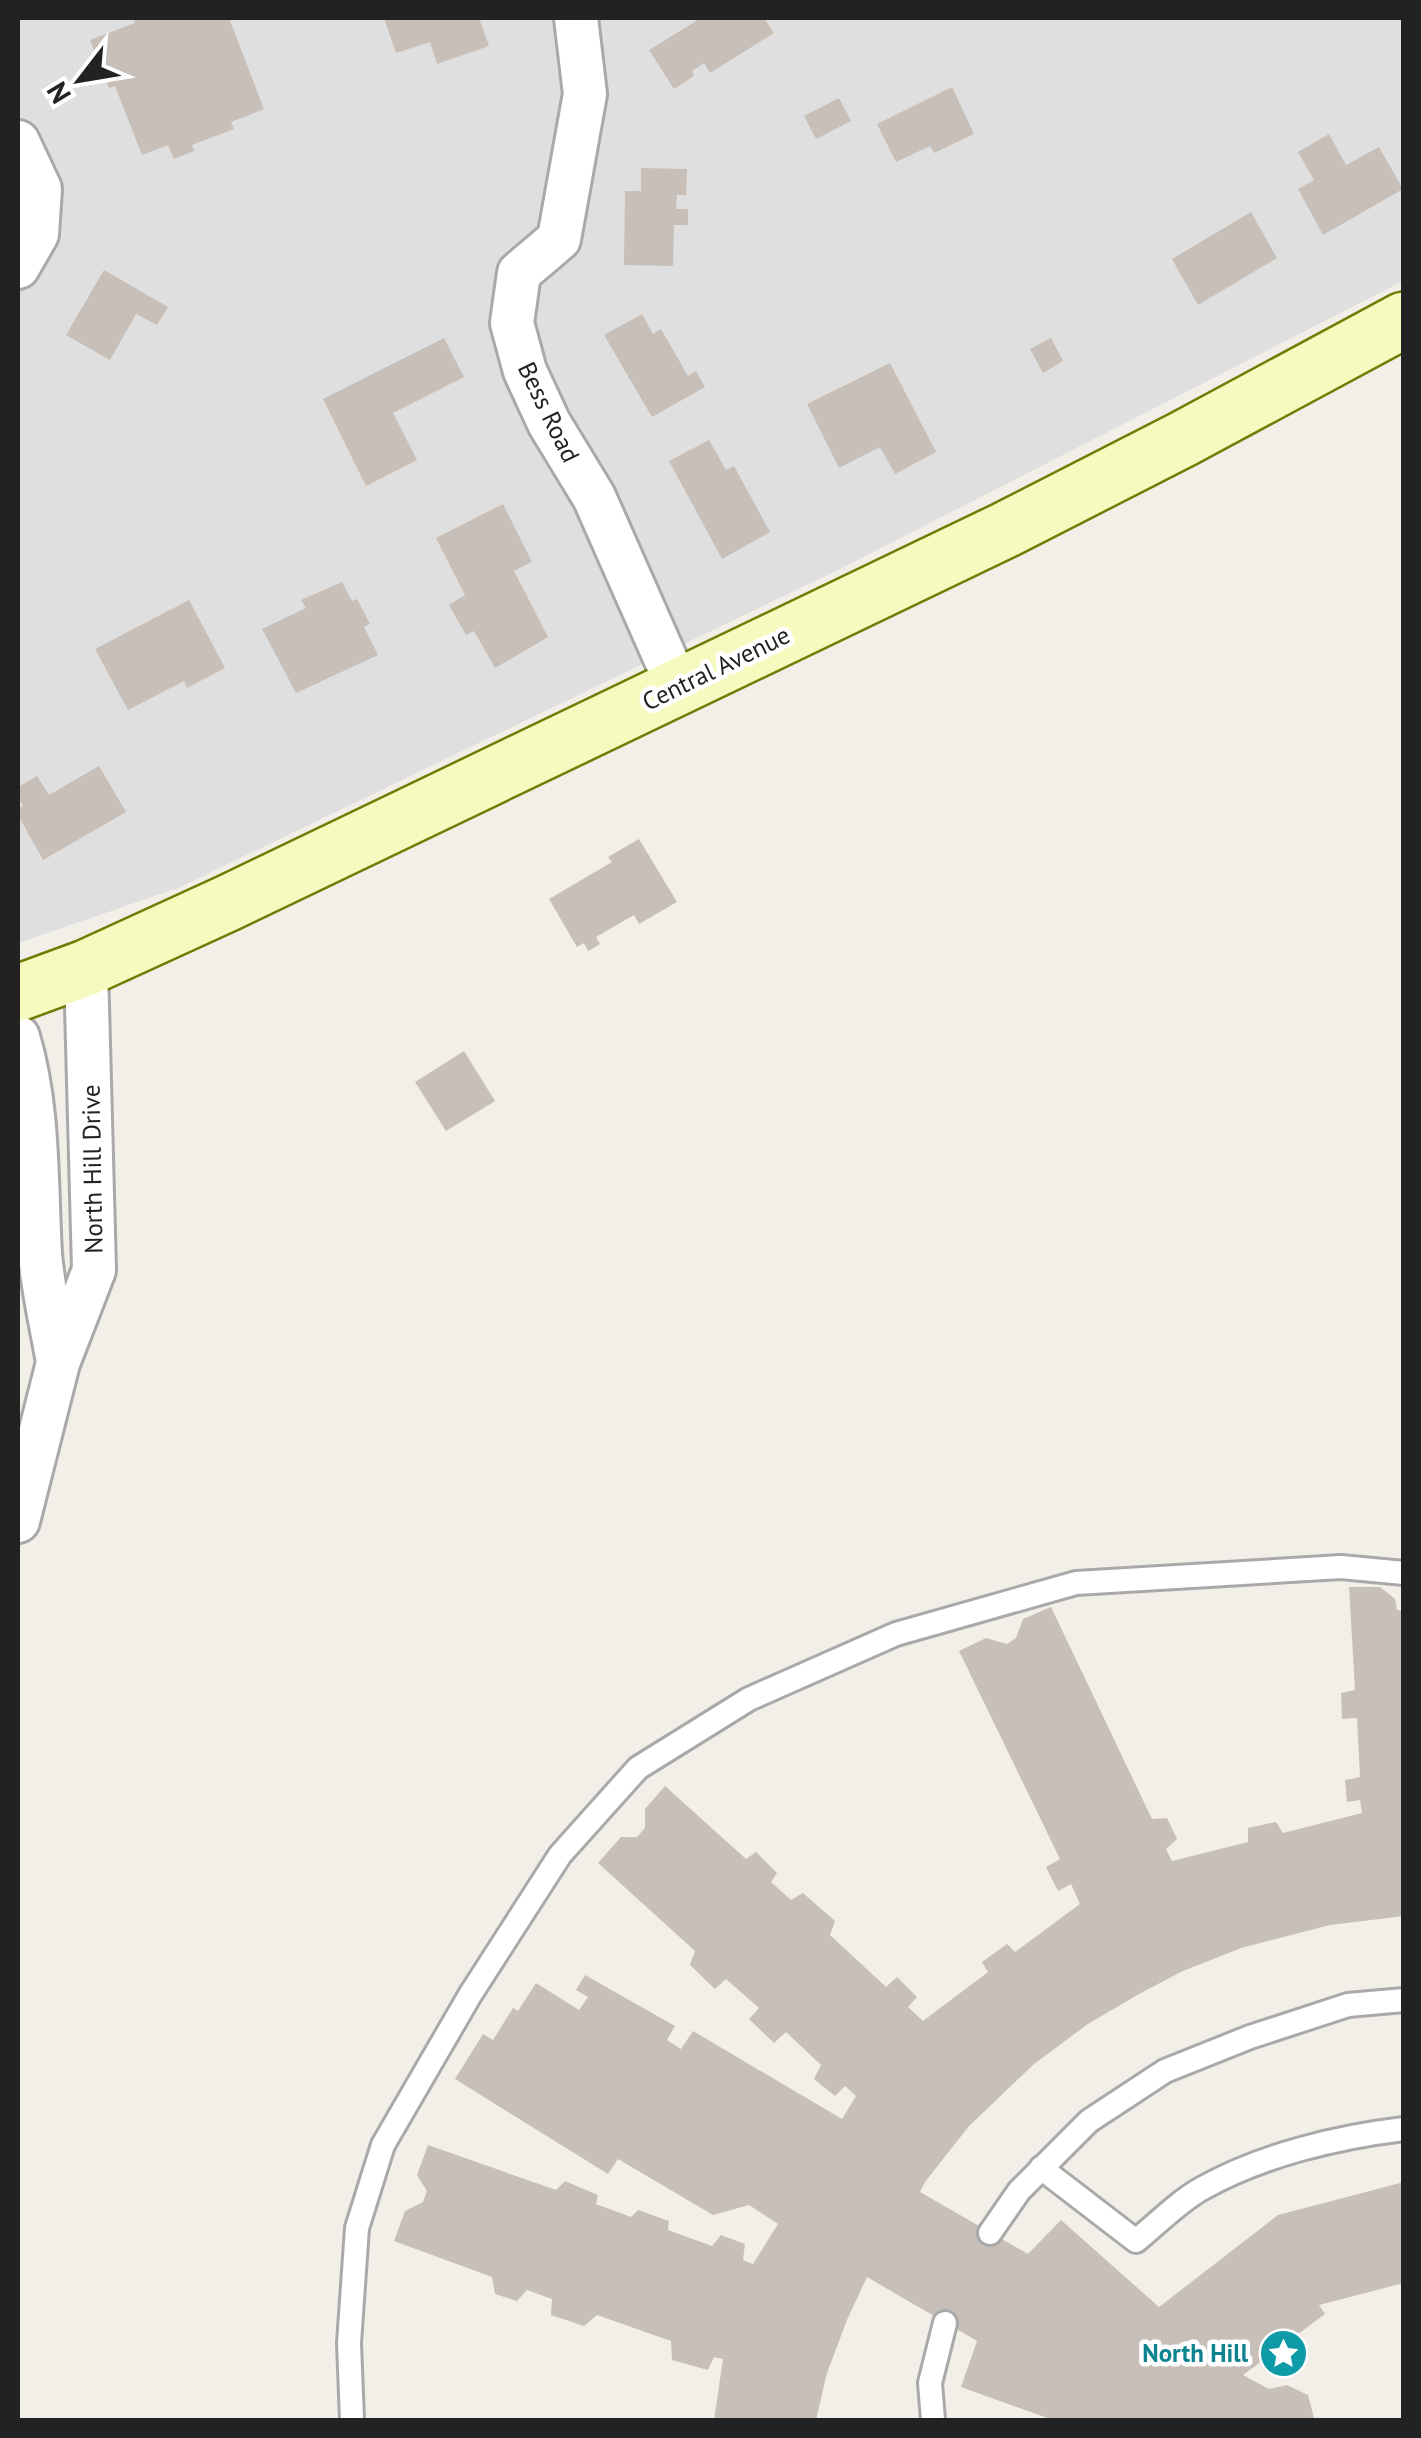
<svg xmlns="http://www.w3.org/2000/svg" width="1421" height="2438" viewBox="0 0 1421 2438" font-family="'PT Sans',sans-serif">
<rect width="100%" height="100%" fill="#f2efe9"/>
<polygon fill="#e0dfdf" points="18,18 1403,18 1403,281 840,569 178,888 18,943"/>
<g fill="#c7bfb8">
<polygon points="133,18 229,18 264,109 231,122 234,129 192,145 194,151 174,159 168,145 142,155 115,86 109,88 90,40 135,23"/>
<polygon points="384,18 479,18 489,46 437,64 430,42 396,53"/>
<polygon points="701,18 764,18 774,33 710,73 704,63 692,71 694,76 674,89 649,50"/>
<polygon points="952,87 974,134 934,153 930,146 896,162 877,124"/>
<polygon points="839,98 851,121 816,139 804,116"/>
<polygon points="1329,134 1346,165 1379,147 1403,189 1323,235 1298,189 1314,180 1298,152"/>
<polygon points="641,168 687,169 686,195 677,195 676,209 688,209 688,225 674,225 673,266 624,265 625,191 641,191"/>
<polygon points="1251,212 1277,258 1198,305 1172,259"/>
<polygon points="104,270 168,307 157,325 136,314 110,360 66,335"/>
<polygon points="642,314 653,334 661,329 688,376 696,371 705,387 652,417 604,335"/>
<polygon points="444,338 464,377 393,413 417,460 366,486 323,399"/>
<polygon points="1051,338 1063,361 1043,373 1030,349"/>
<polygon points="890,363 936,452 895,474 880,447 839,468 807,404"/>
<polygon points="709,440 726,470 734,466 770,532 722,559 669,461"/>
<polygon points="503,504 532,562 514,571 548,637 495,668 474,631 466,635 449,605 465,595 436,538"/>
<polygon points="342,582 352,601 357,599 370,624 364,627 378,655 296,693 262,629 306,608 301,600"/>
<polygon points="189,600 225,668 187,688 184,681 128,710 95,649"/>
<polygon points="99,766 126,812 43,860 18,815 18,809 23,806 18,796 18,787 37,776 49,795"/>
<polygon points="639,839 677,902 639,924 634,915 596,937 600,944 588,951 584,943 577,947 549,899 612,862 608,857"/>
<polygon points="464,1051 495,1101 446,1131 415,1082"/>
<polygon points="1349,1587 1380,1587 1395,1599 1397,1610 1404,1611 1404,1916 1330,1925 1241,1948 1183,1971 1139,1994 1088,2024 1034,2064 969,2126 925,2182 920,2192 1028,2254 1061,2220 1159,2307 1278,2215 1404,2182 1404,2283 1319,2305 1325,2314 1243,2375 1269,2389 1287,2385 1308,2395 1314,2418 1313,2420 1053,2420 961,2387 977,2341 867,2277 847,2320 827,2373 816,2420 714,2420 723,2359 714,2357 708,2370 672,2360 671,2341 597,2315 584,2326 551,2315 552,2299 527,2290 517,2301 495,2294 492,2277 394,2241 405,2211 423,2202 427,2191 417,2175 428,2145 556,2190 565,2181 598,2195 596,2204 631,2217 638,2210 669,2221 668,2230 712,2246 721,2235 745,2244 743,2260 753,2264 778,2224 749,2205 713,2215 618,2159 608,2174 455,2079 483,2034 493,2040 513,2008 518,2011 536,1983 579,2010 588,1997 576,1990 585,1975 675,2026 667,2040 681,2049 693,2031 842,2119 856,2096 845,2086 835,2096 814,2079 821,2065 786,2032 774,2043 749,2019 759,2008 726,1979 715,1989 690,1965 695,1951 598,1863 621,1837 637,1837 645,1828 645,1809 665,1786 746,1859 756,1852 777,1873 771,1882 791,1900 803,1893 835,1921 830,1935 886,1987 897,1977 917,1997 908,2007 923,2021 988,1972 982,1962 1007,1944 1015,1952 1080,1904 1071,1884 1058,1891 1046,1867 1060,1859 959,1651 986,1638 1007,1644 1016,1638 1023,1619 1051,1607 1152,1819 1167,1818 1177,1839 1166,1849 1172,1861 1248,1842 1248,1828 1276,1822 1283,1833 1362,1813 1360,1800 1347,1802 1345,1780 1360,1777 1357,1718 1342,1719 1341,1693 1355,1690"/>
</g>
<g fill="none" stroke-linecap="round" stroke-linejoin="round">
<defs>
<g id="lane">
<path d="M1041,2168L1136,2241C1157,2224 1179,2201 1203,2188C1262,2155 1337,2137 1404,2129"/>
<polyline points="990,2233 1019,2191 1089,2121 1165,2071 1250,2037 1348,2005 1404,2000"/>
<polyline points="352,2420 349,2343 357,2228 383,2145 470,1995 560,1855 638,1768 749,1699 896,1634 1076,1583 1341,1567 1404,1573"/>
<polyline points="933,2420 930,2383 945,2323"/>
</g>
<g id="street">
<polyline points="576,18 585,94 559,239 519,273 512,323 525,371 549,423 594,497 678,687"/>
<polyline points="18,142 40,189 37,234 18,267"/>
<path d="M18,1037C39,1107 36,1182 40,1254C43,1290 52,1327 58,1362"/>
<polyline points="18,1521 58,1363 94,1270 86,968"/>
</g>
<polyline id="secondary" points="18,993 86,968 228,903 1005,530 1183,439 1404,320"/>
</defs>
<use href="#lane" stroke="#a9a9a9" stroke-width="28"/>
<use href="#street" stroke="#a9a9a9" stroke-width="48"/>
<use href="#secondary" stroke="#707d05" stroke-width="60"/>
<use href="#lane" stroke="#fff" stroke-width="22"/>
<use href="#street" stroke="#fff" stroke-width="42"/>
<use href="#secondary" stroke="#f7fabf" stroke-width="55"/>
</g>
<defs>
<symbol id="sight-disc" viewBox="-11 -11 22 22"><circle r="9.5" fill="#0f9aa8" stroke="#fff"/><path d="M0-6L1.8-2.2L6-1.7L2.9 1.2L3.7 5.4L0 3.3L-3.7 5.4L-2.9 1.2L-6-1.7L-1.8-2.2Z" fill="#fff"/></symbol>
</defs>
<g fill-rule="evenodd">
<use href="#sight-disc" x="1256" y="2326" width="55" height="55"/>
</g>
<g text-anchor="middle" dominant-baseline="central" stroke-width="9" stroke-linejoin="round" paint-order="stroke">
<g font-size="25" fill="#222" stroke="#fff">
<text transform="translate(549 412) rotate(64)">Bess Road</text>
<text transform="translate(716 668) rotate(-26)">Central Avenue</text>
<text transform="translate(92 1169) rotate(-91)">North Hill Drive</text>
</g>
<g font-size="25" font-weight="bold" fill="#0d838f" stroke="#fff" text-anchor="end">
<text x="1248" y="2353">North Hill</text>
</g>
</g>
<rect width="1421" height="2438" fill="none" stroke="#222222" stroke-width="40"/>
<g transform="translate(80 80) rotate(239)" stroke="#ffffff" stroke-width="8" paint-order="stroke">
<path d="M0-8L18 38L0 25L-18 38Z" fill="#222222"/>
<text y="-15" font-size="28" font-weight="bold" text-anchor="middle" fill="#222222">N</text>
</g>
</svg>
